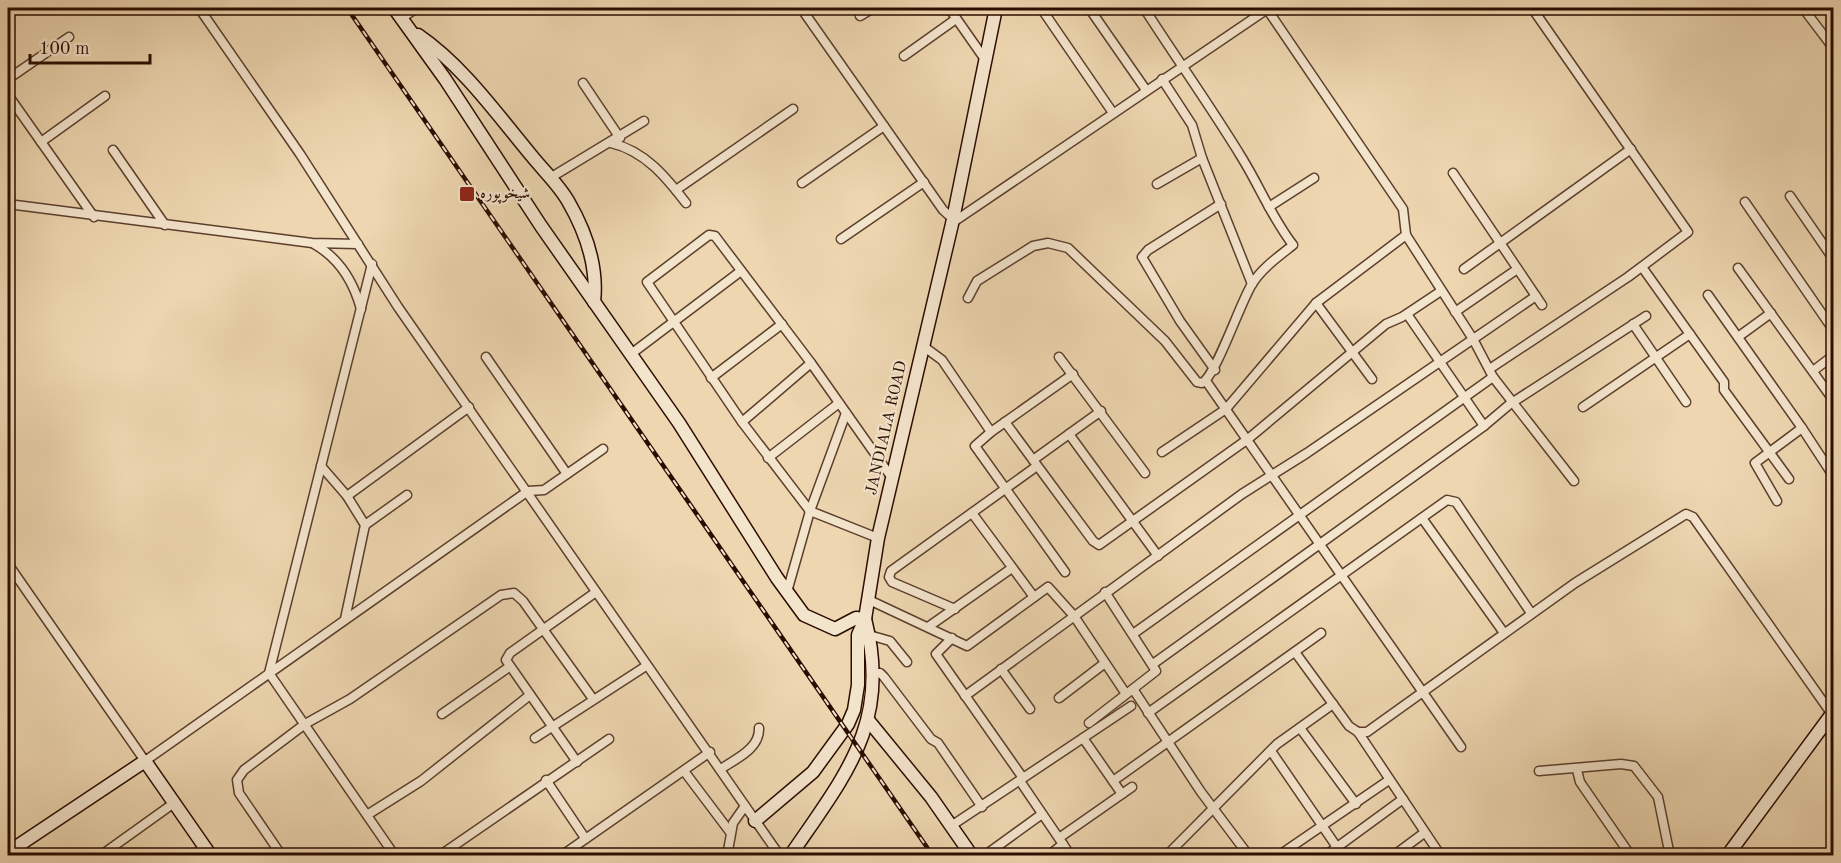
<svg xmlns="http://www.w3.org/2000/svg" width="1841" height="863" viewBox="0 0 1841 863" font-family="'Old Standard TT',Amiri,serif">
<rect width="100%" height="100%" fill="#edd6b0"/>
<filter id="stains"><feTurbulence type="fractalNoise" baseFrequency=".00333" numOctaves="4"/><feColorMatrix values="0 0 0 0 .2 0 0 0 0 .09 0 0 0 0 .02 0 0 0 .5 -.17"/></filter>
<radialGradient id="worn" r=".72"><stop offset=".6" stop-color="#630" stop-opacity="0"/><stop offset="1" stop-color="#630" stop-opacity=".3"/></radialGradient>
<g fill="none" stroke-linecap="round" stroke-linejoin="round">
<defs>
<g id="street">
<polyline points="199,8 300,154 398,307 780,856"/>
<polyline points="801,8 943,210 953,219"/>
<polyline points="949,8 984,58"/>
<polyline points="1041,8 1113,113"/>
<polyline points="1089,8 1146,90"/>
<polyline points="1803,8 1834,49"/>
<polyline points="1267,9 1403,209 1406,235 1473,339 1493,377 1574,481"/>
<polyline points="860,16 873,8"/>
<polyline points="402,18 417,8"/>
<polyline points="904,56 956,19"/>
<polyline points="8,79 69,37"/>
<polyline points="1162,79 1192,125 1202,158 1252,284"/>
<polyline points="583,83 620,138"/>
<polyline points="8,95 94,217"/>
<polyline points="41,142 105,96"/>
<path d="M611,143C645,151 666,177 686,203"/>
<polyline points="113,150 165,225"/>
<polyline points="1453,173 1542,305"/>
<polyline points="550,178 644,121"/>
<polyline points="802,183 884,126"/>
<polyline points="1157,184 1202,158"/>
<polyline points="676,190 793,109"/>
<polyline points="1790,196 1834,260"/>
<polyline points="1745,202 1834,331"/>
<polyline points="8,204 312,243 358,244"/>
<polyline points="1269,207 1314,178"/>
<polyline points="952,223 1269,8"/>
<polyline points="841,239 924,182"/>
<path d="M314,244C339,258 353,280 361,309"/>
<polyline points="372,264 269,673 395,856"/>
<polyline points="1642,267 1724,382 1724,390 1789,479"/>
<polyline points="1738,268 1834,401"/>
<polyline points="1464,269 1631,149"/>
<polyline points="1708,295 1802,428 1834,477"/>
<path d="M968,298L977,281L1033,246L1048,243L1068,248L1165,341L1197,382L1202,383C1216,376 1240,303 1252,284C1262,268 1278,257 1293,245C1272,218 1260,187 1242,158C1211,107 1176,58 1144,8"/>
<polyline points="1316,303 1372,379"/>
<polyline points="1455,312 1516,270"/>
<polyline points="1407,314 1484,426"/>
<polyline points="1633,324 1686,402"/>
<polyline points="1738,337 1771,313"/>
<polyline points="923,346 942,360 991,432"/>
<polyline points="631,354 741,271"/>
<polyline points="486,357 567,474"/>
<polyline points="1059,357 1145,473"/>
<polyline points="1491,368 1628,277 1688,232 1532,8"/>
<polyline points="1215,370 1180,321 1142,257 1148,250 1221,204"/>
<polyline points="1813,371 1834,355"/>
<polyline points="711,378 782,324"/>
<polyline points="1206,381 1461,747"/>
<polyline points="1583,407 1690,334"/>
<polyline points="742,422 811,363"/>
<polyline points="1005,422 1093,541 1099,545 1248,439 1386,324 1402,317 1441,291"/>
<polyline points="1069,434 1158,556"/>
<polyline points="1162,452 1226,409 1316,303 1406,235"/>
<polyline points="768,458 839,403"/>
<polyline points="1033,460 1101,411"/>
<polyline points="321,466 347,496 365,525 345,619"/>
<polyline points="347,496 469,407"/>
<polyline points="1777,501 1755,463 1802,428"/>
<polyline points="972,513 1034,597"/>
<polyline points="1422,518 1504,633"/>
<polyline points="365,525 407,495"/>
<polyline points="878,538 810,511 742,422 647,282 709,235 715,236 811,363 892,478"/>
<polyline points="8,564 145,761 528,491 544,490 603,449"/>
<polyline points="1065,572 975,446 991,432 1073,374"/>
<polyline points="787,592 810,511 846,413"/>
<polyline points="867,599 967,646 1048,587 1074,616 1126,694"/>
<polyline points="955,609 892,582 889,577 891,571 1037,466"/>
<polyline points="928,627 1012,568"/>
<polyline points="1133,634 1493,377"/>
<polyline points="869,635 890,641 907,662"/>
<polyline points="952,638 936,654 1023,778"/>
<polyline points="1295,652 1349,726 1358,732 1367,732 1575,583 1686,514 1693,517 1831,713"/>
<polyline points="1153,664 1484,426 1510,404 1646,316"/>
<polyline points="1001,669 1030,709"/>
<polyline points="872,674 880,673 884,677 931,739 938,743 982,807"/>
<polyline points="1133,689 1201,792 1249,856"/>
<polyline points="965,696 1242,494 1307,453 1536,296"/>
<polyline points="1059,698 1105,663"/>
<polyline points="1148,713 1447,500 1456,502 1531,613"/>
<polyline points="442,714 509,667"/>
<polyline points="1089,723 1156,671 1105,592"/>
<polyline points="1300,728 1356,804"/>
<polyline points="1358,732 1441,856"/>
<polyline points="535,738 646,666"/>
<polyline points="1083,738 1122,794"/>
<polyline points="1271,751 1343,856"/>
<polyline points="577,762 506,660 510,653 596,592"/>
<path d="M721,769C735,759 760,749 759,728"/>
<polyline points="1577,770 1580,782 1631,856"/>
<polyline points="684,771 730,832"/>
<polyline points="1539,771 1621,764 1634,766 1658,797 1669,851 1665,856"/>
<polyline points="546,780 585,838"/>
<polyline points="1020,781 1071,856"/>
<polyline points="1113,781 1321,633"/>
<polyline points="367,815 421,781 530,695"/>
<polyline points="951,826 1131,706"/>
<polyline points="1059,838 1132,787"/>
<polyline points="100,856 174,803"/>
<polyline points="192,856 205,847"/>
<polyline points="282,856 239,793 237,780 244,770 305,724 350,699 501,595 514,593 523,601 593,699"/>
<polyline points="439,856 609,739"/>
<polyline points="561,856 710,752"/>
<polyline points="727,856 733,823 745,806"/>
<polyline points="984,856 1042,814"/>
<polyline points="1048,856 1063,844"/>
<polyline points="1166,856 1277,744 1333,704"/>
<polyline points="1278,856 1389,780"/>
<polyline points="1325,856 1403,799"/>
<polyline points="1393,856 1424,833"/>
</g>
<g id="secondary">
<polyline points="394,8 445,79 541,226 679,423 777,578 804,615 835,629 856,618 865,619"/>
<path d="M418,35C463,66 496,113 531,155C543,170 559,185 568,201C586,232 598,266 594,302"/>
<polyline points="868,720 931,797 972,856"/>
<polyline points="755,821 813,772 848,724 854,710 858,685 858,635 865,619 878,538 952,224 996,8"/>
<polyline points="10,851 145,761 211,856"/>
<path d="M790,856C845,775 892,723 865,619"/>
<polyline points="1727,856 1834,711"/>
</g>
<polyline id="highway" points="8,847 13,856"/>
</defs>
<use href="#street" stroke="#5c3e2c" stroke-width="11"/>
<use href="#secondary" stroke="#2b0c00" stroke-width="15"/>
<use href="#highway" stroke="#2b0c00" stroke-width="18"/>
<use href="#street" stroke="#f3e4cc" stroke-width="8"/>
<use href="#secondary" stroke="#f3e4cc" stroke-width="12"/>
<use href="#highway" stroke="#edd6b0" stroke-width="15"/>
<defs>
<polyline id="rail" points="347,8 933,856"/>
</defs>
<use href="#rail" stroke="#2b0c00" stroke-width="4.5"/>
<use href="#rail" stroke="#f3e4cc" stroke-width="2" stroke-dasharray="7" stroke-linecap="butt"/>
</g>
<rect fill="#8f2418" stroke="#f3e4cc" stroke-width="2" x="459" y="186" width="16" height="16" rx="3"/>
<g text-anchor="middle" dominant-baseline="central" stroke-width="4.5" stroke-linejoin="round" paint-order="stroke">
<g font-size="16" fill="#2b0c00" stroke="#f3e4cc" text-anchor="start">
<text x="480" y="194">شیخوپورہ</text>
</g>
<g font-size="16" fill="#2b0c00" stroke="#f3e4cc">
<text transform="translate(887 428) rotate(-77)">JANDIALA ROAD</text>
</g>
</g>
<rect width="1841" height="863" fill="none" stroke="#edd6b0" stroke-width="30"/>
<rect x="9" y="9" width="1823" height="845" fill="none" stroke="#2b0c00" stroke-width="3"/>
<rect x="15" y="15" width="1811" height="833" fill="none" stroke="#2b0c00" stroke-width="1.5"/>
<path d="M30 54v9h120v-9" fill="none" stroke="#2b0c00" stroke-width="3"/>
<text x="39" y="54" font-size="18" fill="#2b0c00" stroke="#f3e4cc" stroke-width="4.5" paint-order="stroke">100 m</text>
<rect width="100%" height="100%" filter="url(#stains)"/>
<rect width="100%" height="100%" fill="url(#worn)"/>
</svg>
